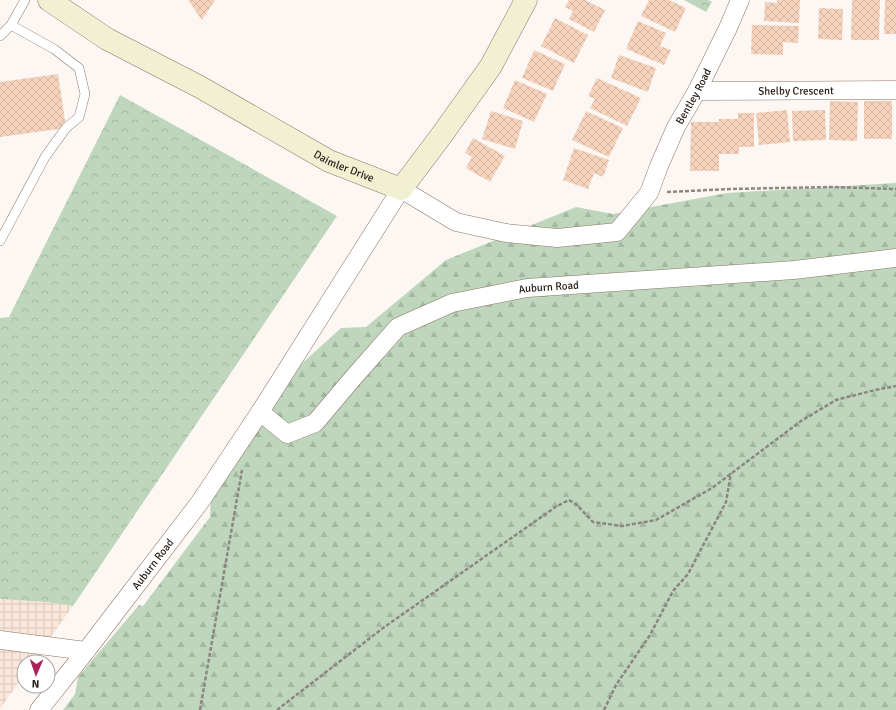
<svg xmlns="http://www.w3.org/2000/svg" width="896" height="710" viewBox="0 0 896 710" font-family="Signika,sans-serif">
<defs>
<pattern id="industrial-grid" width="8" height="8" patternUnits="userSpaceOnUse"><rect width="8" height="8" fill="#fbe7da"/><path d="M0 4h8M4 0v8" fill="none" stroke="#d7c6ba"/></pattern>
<pattern id="forest-firs" width="22" height="20" patternUnits="userSpaceOnUse"><rect width="22" height="20" fill="#bed6bc"/><path d="M5 1l3.5 6h-7zM16 11l3.5 6h-7z" fill="#a3b7a1"/></pattern>
<pattern id="park-crowns" width="20" height="18" patternUnits="userSpaceOnUse"><rect width="20" height="18" fill="#bed6bc"/><path d="M2 6a3 3 0 1 1 6 0M12 15a3 3 0 1 1 6 0" fill="none" stroke="#a3b7a1"/></pattern>
<pattern id="building-cross-hatch" width="8" height="8" patternUnits="userSpaceOnUse"><rect width="8" height="8" fill="#f6d3bd"/><path d="M0 0l8 8M0 8l8-8" fill="none" stroke="#d3b5a2"/></pattern>
</defs>
<rect width="100%" height="100%" fill="#fdf7f4"/>
<polygon fill="url(#industrial-grid)" points="0,599 47,602 73,606 33,662 24,662 24,675 0,709"/>
<polygon fill="url(#forest-firs)" points="896,183 896,710 63,710 75,694 78,677 139,605 143,606 210,517 211,489 298,367 341,328 366,327 446,260 576,207 613,214 727,193"/>
<g fill="url(#park-crowns)">
<polygon points="684,0 708,0 712,2 706,12"/>
<polygon points="120,95 337,216 73,606 47,602 0,599 0,318 9,317"/>
</g>
<g fill="url(#building-cross-hatch)">
<polygon points="188,0 215,0 202,20"/>
<polygon points="569,0 585,0 605,10 594,32 569,19 573,11 565,7"/>
<polygon points="649,0 669,0 686,8 675,32 641,16"/>
<polygon points="777,0 800,0 799,23 764,21 765,2 777,3"/>
<polygon points="852,0 880,0 879,40 851,40"/>
<polygon points="885,0 896,0 896,34 884,34"/>
<polygon points="819,8 843,9 842,40 818,39"/>
<polygon points="555,18 588,35 574,63 541,46"/>
<polygon points="638,21 666,33 660,46 671,50 664,65 626,49"/>
<polygon points="752,25 799,26 798,43 783,42 783,55 751,54"/>
<polygon points="534,50 565,64 553,91 522,78"/>
<polygon points="619,55 656,68 648,92 611,78"/>
<polygon points="58,74 66,128 0,137 0,82"/>
<polygon points="597,78 641,98 627,126 590,108 595,99 588,96"/>
<polygon points="515,80 547,94 534,122 503,108"/>
<polygon points="830,101 858,102 857,141 829,140"/>
<rect x="864" y="101" width="28" height="38"/>
<polygon points="787,110 790,142 759,145 756,113"/>
<polygon points="825,110 826,140 793,141 792,111"/>
<polygon points="491,111 523,121 515,149 482,139"/>
<polygon points="586,111 623,128 609,157 572,140"/>
<polygon points="738,113 754,113 754,147 739,147 739,154 719,154 719,171 690,171 691,122 719,122 719,119 738,119"/>
<polygon points="473,138 505,156 490,182 466,168 472,157 465,153"/>
<polygon points="574,148 609,160 603,177 594,173 588,189 563,180"/>
</g>
<g fill="none" stroke-linecap="round" stroke-linejoin="round">
<defs>
<g id="lane">
<polyline points="0,36 11,25"/>
<polyline points="0,241 45,157 66,128 79,117 85,94 79,68 54,49 11,25 25,0"/>
</g>
<g id="street">
<path id="s1" d="M697,91L896,90"/>
<path id="s2" d="M260,412L287,434L315,423L353,378L398,327L452,303L527,288L794,270L896,258"/>
<polyline points="0,640 86,651"/>
<path id="s3" d="M39,710L86,651L200,502L260,412L401,189L456,222L506,233L557,238L617,232L649,193L659,166L676,127L697,91L728,28L740,0"/>
</g>
<g id="secondary">
<path id="s4" d="M49,0L107,39L200,87L329,161L401,189L441,136L491,66L526,0"/>
</g>
</defs>
<use href="#lane" stroke="#8c7465" stroke-width="10"/>
<use href="#street" stroke="#8c7465" stroke-width="19"/>
<use href="#secondary" stroke="#8c7465" stroke-width="23"/>
<g stroke="#8d8580" stroke-width="2.5" stroke-dasharray="4 2" stroke-linecap="butt">
<polyline points="667,192 730,189 831,187 896,189"/>
<polyline points="200,710 242,470"/>
<polyline points="277,710 383,628 557,506 569,500 577,505 593,522 622,526 656,520 712,488 801,421 836,400 875,390 896,386"/>
<polyline points="604,710 616,685 650,635 673,591 688,574 726,502 731,473"/>
</g>
<use href="#lane" stroke="#fff" stroke-width="9"/>
<use href="#street" stroke="#fff" stroke-width="18"/>
<use href="#secondary" stroke="#f1f0d3" stroke-width="22"/>
</g>
<g text-anchor="middle" dominant-baseline="central" stroke-width="4" stroke-linejoin="round" paint-order="stroke">
<g font-size="11" fill="#2b211b" stroke="#fff">
<text stroke="none"><textPath href="#s1" startOffset="99">Shelby Crescent</textPath></text>
<text stroke="none"><textPath href="#s3" startOffset="1019">Bentley Road</textPath></text>
<text stroke="none"><textPath href="#s4" startOffset="339">Daimler Drive</textPath></text>
<text stroke="none"><textPath href="#s2" startOffset="349">Auburn Road</textPath></text>
<text stroke="none"><textPath href="#s3" startOffset="185">Auburn Road</textPath></text>
</g>
</g>
<g transform="translate(36 674) rotate(182)"><circle r="19" fill="#ffffff" stroke="#aaa6a4"/>
<path d="M0-3L7 15L0 10L-7 15Z" fill="#ae205a"/>
<text y="-6" font-size="11" font-weight="bold" text-anchor="middle" fill="#2b211b">N</text>
</g>
</svg>
